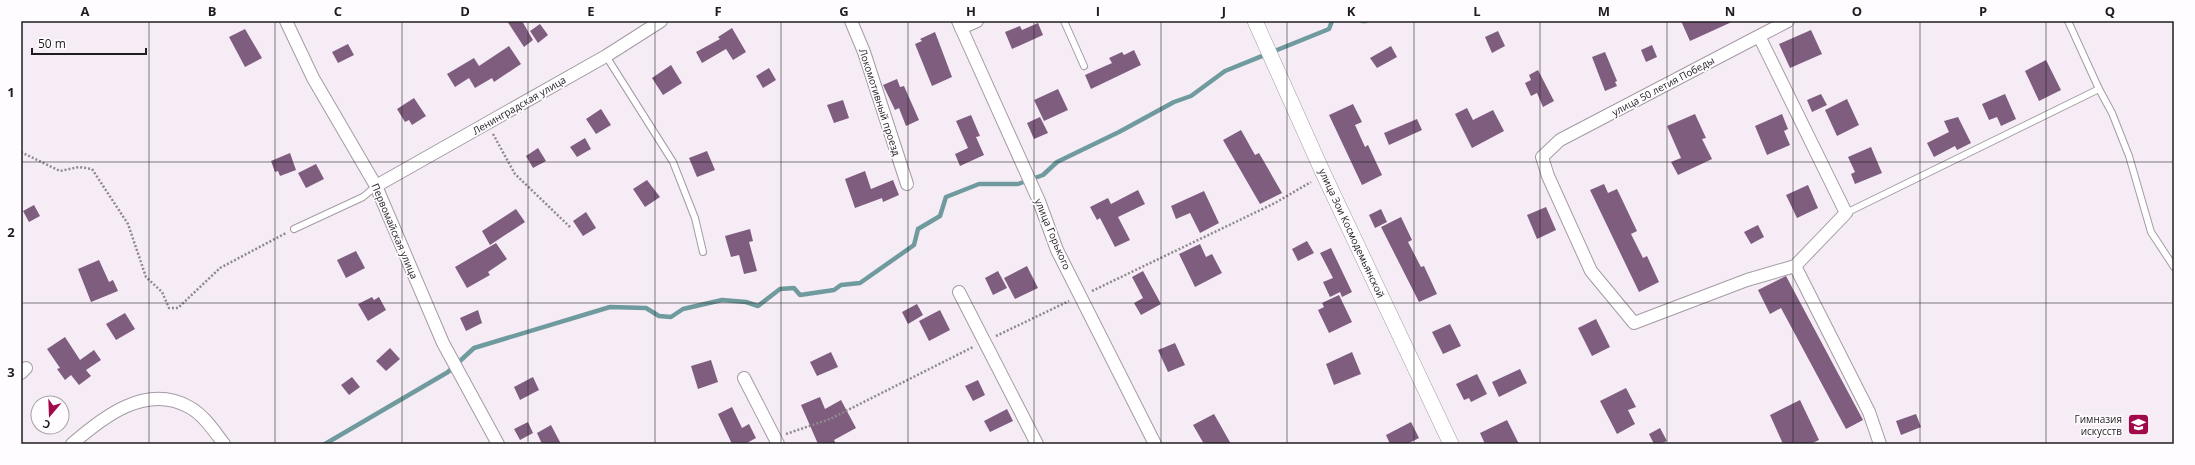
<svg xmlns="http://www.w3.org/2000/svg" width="2195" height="465" viewBox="0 0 2195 465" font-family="'Open Sans',sans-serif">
<rect width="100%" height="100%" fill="#f6ecf6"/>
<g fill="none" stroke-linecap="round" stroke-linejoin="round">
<g stroke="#709b9e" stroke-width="4.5">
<polyline points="1362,21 1366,21"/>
<polyline points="325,444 448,372 474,348 610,307 646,308 659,316 671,317 683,309 722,300 746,302 758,306 780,289 794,288 800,295 834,290 841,285 860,283 914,245 918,229 940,216 946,197 979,184 1018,184 1043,175 1057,162 1119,132 1174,102 1191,96 1225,71 1329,29 1332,21"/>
</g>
</g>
<g fill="#7e5d7e">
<polygon points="507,21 522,21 533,40 524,47"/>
<polygon points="1681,21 1734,21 1690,41"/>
<polygon points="1038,23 1043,35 1012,49 1005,32 1020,26 1022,30"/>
<polygon points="540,24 548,35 538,43 530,31"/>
<polygon points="732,28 746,52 733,60 726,49 702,63 696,52 720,39 718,37"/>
<polygon points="245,29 262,58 245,67 229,37"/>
<polygon points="1811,30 1822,54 1790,68 1779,44"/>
<polygon points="1498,31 1505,46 1492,53 1485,37"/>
<polygon points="935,32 952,77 932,86 915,44 922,41 920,39"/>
<polygon points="348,44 354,55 338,63 332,52"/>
<polygon points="1652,45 1657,57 1646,62 1641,50"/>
<polygon points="509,46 521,64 494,82 492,78 475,88 469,78 455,87 447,74 474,58 479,66"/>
<polygon points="1391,46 1397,57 1377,68 1370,58"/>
<polygon points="1134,50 1141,65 1091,89 1085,75 1112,63 1109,58 1122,52 1124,55"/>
<polygon points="1605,52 1617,81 1615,82 1617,86 1605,91 1592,57"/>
<polygon points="2046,60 2061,90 2039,101 2025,71"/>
<polygon points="671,65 682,83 663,95 652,78"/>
<polygon points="769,68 776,80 763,88 756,76"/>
<polygon points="1538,70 1554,101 1543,107 1537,93 1531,96 1525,83 1531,80 1529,75"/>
<polygon points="897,79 900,87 904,86 919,120 906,126 899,108 895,110 883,85"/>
<polygon points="1058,89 1068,110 1044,121 1034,100"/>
<polygon points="1821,94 1827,105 1812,112 1807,100"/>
<polygon points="2005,94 2016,119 2001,126 1997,117 1989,120 1982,104"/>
<polygon points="414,98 426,116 412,125 409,120 405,122 397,109"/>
<polygon points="1847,99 1859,125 1837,136 1825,110"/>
<polygon points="843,100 849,118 834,123 827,105"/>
<polygon points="1353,104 1362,122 1355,125 1365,147 1368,145 1382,175 1362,185 1329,115"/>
<polygon points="1467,108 1473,120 1493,110 1504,131 1472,148 1455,114"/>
<polygon points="601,109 611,125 596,134 586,119"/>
<polygon points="1695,114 1706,138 1702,139 1712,159 1678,175 1671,162 1681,158 1667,126"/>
<polygon points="1782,114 1788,129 1784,131 1790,145 1767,155 1755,126"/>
<polygon points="971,115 980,136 976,137 984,155 960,166 955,154 968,148 956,121"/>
<polygon points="1040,117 1048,133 1034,139 1027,123"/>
<polygon points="1958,117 1971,143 1957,150 1955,146 1934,157 1927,143 1949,132 1944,121"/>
<polygon points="1417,119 1422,130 1389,145 1384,133"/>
<polygon points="1241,130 1255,155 1259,153 1282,193 1260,204 1223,140"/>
<polygon points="585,138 591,149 577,157 570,147"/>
<polygon points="1871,147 1882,173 1855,184 1851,174 1855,172 1848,157"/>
<polygon points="538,148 546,161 533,168 526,156"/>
<polygon points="707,151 715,170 697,177 689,158"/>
<polygon points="290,153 296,170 280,176 278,171 275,172 271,161"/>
<polygon points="316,164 324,179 306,188 298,173"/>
<polygon points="865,171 871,189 893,180 899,195 883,202 882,198 855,208 845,179"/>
<polygon points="647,180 660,197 645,207 633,189"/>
<polygon points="1604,184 1608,193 1617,189 1637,231 1631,234 1643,258 1647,256 1659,282 1639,292 1590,190"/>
<polygon points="1808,185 1818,208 1797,218 1786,195"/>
<polygon points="1138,190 1145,204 1118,217 1130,240 1115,247 1100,218 1097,220 1090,207 1108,198 1111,204"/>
<polygon points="1204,191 1219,223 1200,233 1190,213 1176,219 1171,206"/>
<polygon points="34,205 40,216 29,222 23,211"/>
<polygon points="1546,207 1556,230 1537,239 1527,215"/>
<polygon points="516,209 525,222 490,245 482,231"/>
<polygon points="1381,209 1387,222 1375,228 1369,215"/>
<polygon points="586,212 596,228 583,236 573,221"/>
<polygon points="1401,217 1412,240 1408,242 1421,267 1424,266 1437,294 1419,302 1381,227"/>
<polygon points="1758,225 1764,237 1751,244 1744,232"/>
<polygon points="750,229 753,241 749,242 757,271 744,274 739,255 731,257 725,236"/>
<polygon points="1307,241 1314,253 1298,261 1292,249"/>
<polygon points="496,243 507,259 488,272 490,275 467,288 455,267"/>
<polygon points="1200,244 1206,257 1212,254 1222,273 1195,287 1179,254"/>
<polygon points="1331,248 1352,292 1342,297 1340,292 1330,297 1323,282 1333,278 1320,253"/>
<polygon points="356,251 365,268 346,278 337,260"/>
<polygon points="99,260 109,282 113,280 118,291 91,302 78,269"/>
<polygon points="1027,266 1038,288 1015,299 1004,278"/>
<polygon points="998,271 1007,288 993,295 985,278"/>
<polygon points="1143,271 1161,304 1141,315 1134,303 1143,298 1132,277"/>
<polygon points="1786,276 1863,420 1846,429 1781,308 1770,314 1758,290"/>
<polygon points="1339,295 1352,322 1329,333 1318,310 1324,307 1322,303"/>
<polygon points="372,297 374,300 379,297 386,310 368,321 358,304"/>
<polygon points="917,304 923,315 908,324 902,312"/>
<polygon points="478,310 482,323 466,331 460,318"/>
<polygon points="940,310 950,330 929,341 919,321"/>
<polygon points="125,313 135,329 116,340 106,324"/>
<polygon points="1596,319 1610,347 1592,356 1578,328"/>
<polygon points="1450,324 1461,346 1443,354 1432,332"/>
<polygon points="65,337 80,360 94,350 101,360 86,370 91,376 79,385 71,375 65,380 57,369 60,368 47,349"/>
<polygon points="1175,343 1185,365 1168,372 1158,350"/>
<polygon points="390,348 400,359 386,371 376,361"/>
<polygon points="831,352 838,367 817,376 810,362"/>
<polygon points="1352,352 1361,374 1334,385 1326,364"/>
<polygon points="711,360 718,382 698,389 691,366"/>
<polygon points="1520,369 1527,383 1499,397 1492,382"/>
<polygon points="1477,374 1487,394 1471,402 1469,398 1464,400 1456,384"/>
<polygon points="352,377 360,387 349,395 341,385"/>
<polygon points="533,377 539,390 520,400 514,387"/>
<polygon points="978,380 985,395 973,401 965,386"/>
<polygon points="1626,388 1636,407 1628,410 1635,424 1617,434 1600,401"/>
<polygon points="820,397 825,409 841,400 856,428 834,440 836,444 818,444 801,405"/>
<polygon points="1800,400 1819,440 1810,444 1783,444 1770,415"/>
<polygon points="732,407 742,428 749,424 756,438 745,444 732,444 718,414"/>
<polygon points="1007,409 1013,421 990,432 984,421"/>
<polygon points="1214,414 1231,444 1204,444 1193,425"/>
<polygon points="1916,414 1921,427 1901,435 1896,421"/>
<polygon points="1507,420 1519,444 1485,444 1480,433"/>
<polygon points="528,422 533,433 520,440 514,429"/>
<polygon points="1411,422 1419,438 1407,444 1390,444 1386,435"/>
<polygon points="551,425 561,444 542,444 537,433"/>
<polygon points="1660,428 1667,441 1660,444 1654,444 1649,434"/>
</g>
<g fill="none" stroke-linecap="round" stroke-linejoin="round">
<defs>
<g id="service">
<polyline points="1064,21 1084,66"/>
<polyline points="2068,21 2099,89 2112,113 2129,156 2151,232 2174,267"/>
<polyline points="606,56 673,162 695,218 703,252"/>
<polyline points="1846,213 2099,89"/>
<polyline points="294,229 363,197 376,186"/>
</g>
<g id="minor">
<polyline points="286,21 313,78 376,186 443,343 498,444"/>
<polyline points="851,21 864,52 907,184"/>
<polyline points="958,21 1039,201 1057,250 1155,444"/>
<polyline points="961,28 977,21"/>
<polyline points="1759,36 1846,213 1795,266 1747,280 1634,323 1591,271 1548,176 1542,157 1560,140 1759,36 1788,21"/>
<polyline points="376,186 606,56 661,21"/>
<polyline points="1795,266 1869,412 1880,444"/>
<polyline points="959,292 1037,444"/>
<polyline points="21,373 26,368"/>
<polyline points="744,378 778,444"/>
<path d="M72,444C103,417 146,383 189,407C204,415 214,431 224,444"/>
</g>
<polyline id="tertiary" points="1255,21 1324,175 1451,444"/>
</defs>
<use href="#service" stroke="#a49ba4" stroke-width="8"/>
<use href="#minor" stroke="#a49ba4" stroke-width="14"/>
<use href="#tertiary" stroke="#a49ba4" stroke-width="16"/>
<g stroke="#8f898f" stroke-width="2.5" stroke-dasharray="2 2" stroke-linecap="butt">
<polyline points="493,134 515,174 571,228"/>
<polyline points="21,152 60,171 79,167 92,169 128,224 146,277 162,292 169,308 178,308 220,268 286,233"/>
<polyline points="1092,291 1275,203 1311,182"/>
<polyline points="996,336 1069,301"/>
<polyline points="786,434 830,419 973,347"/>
</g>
<use href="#service" stroke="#fff" stroke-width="6"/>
<use href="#minor" stroke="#fff" stroke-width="12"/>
<use href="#tertiary" stroke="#fff" stroke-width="15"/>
</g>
<path fill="none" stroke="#1f1c1f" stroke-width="1" stroke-opacity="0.55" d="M149,21V444M275,21V444M402,21V444M528,21V444M655,21V444M781,21V444M908,21V444M1034,21V444M1161,21V444M1287,21V444M1414,21V444M1540,21V444M1667,21V444M1793,21V444M1920,21V444M2046,21V444M21,162H2174M21,303H2174"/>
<defs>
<symbol id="school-square" viewBox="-11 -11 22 22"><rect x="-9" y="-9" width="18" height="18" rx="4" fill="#a0084a" stroke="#fefcfe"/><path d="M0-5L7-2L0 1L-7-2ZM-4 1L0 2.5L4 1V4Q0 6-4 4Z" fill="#fff"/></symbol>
</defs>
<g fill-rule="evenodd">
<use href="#school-square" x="2126" y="412" width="25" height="25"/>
</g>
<g text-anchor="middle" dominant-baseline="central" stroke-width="3.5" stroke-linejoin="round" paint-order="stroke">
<g font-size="10" fill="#1f1c1f" stroke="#fefcfe">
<text transform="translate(1663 86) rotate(-28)">улица 50 летия Победы</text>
<text transform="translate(880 102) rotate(72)">Локомотивный проезд</text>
<text transform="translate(519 105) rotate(-30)">Ленинградская улица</text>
<text transform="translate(395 231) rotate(67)">Первомайская улица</text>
<text transform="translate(1352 233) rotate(65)">улица Зои Космодемьянской</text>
<text transform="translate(1053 234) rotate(67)">улица Горького</text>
</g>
<g font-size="10" fill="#1f1c1f" stroke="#fefcfe" text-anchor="end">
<text x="2122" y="419">Гимназия<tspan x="2122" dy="12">искусств</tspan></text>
</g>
</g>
<rect width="2195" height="465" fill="none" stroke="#fefcfe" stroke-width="44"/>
<g transform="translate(50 415) rotate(199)"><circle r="19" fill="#fefcfe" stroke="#a5a2a5"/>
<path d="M0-3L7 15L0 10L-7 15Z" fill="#a0084a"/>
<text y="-6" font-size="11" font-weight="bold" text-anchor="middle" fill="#1f1c1f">С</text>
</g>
<path d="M32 48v6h114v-6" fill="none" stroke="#1f1c1f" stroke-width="2"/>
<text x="38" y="48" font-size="12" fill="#1f1c1f" stroke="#fefcfe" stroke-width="3" paint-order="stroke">50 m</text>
<rect x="22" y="22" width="2151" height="421" fill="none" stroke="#1f1c1f" stroke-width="1.5"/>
<g font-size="13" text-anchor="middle" font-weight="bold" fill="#1f1c1f">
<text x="85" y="16">A</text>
<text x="212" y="16">B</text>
<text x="338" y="16">C</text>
<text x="465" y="16">D</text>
<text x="591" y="16">E</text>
<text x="718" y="16">F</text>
<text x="844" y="16">G</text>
<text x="971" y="16">H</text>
<text x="1098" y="16">I</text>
<text x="1224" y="16">J</text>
<text x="1351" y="16">K</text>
<text x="1477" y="16">L</text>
<text x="1604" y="16">M</text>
<text x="1730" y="16">N</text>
<text x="1857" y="16">O</text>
<text x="1983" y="16">P</text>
<text x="2110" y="16">Q</text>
<text x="11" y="97">1</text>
<text x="11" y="237">2</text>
<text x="11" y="377">3</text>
</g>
</svg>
